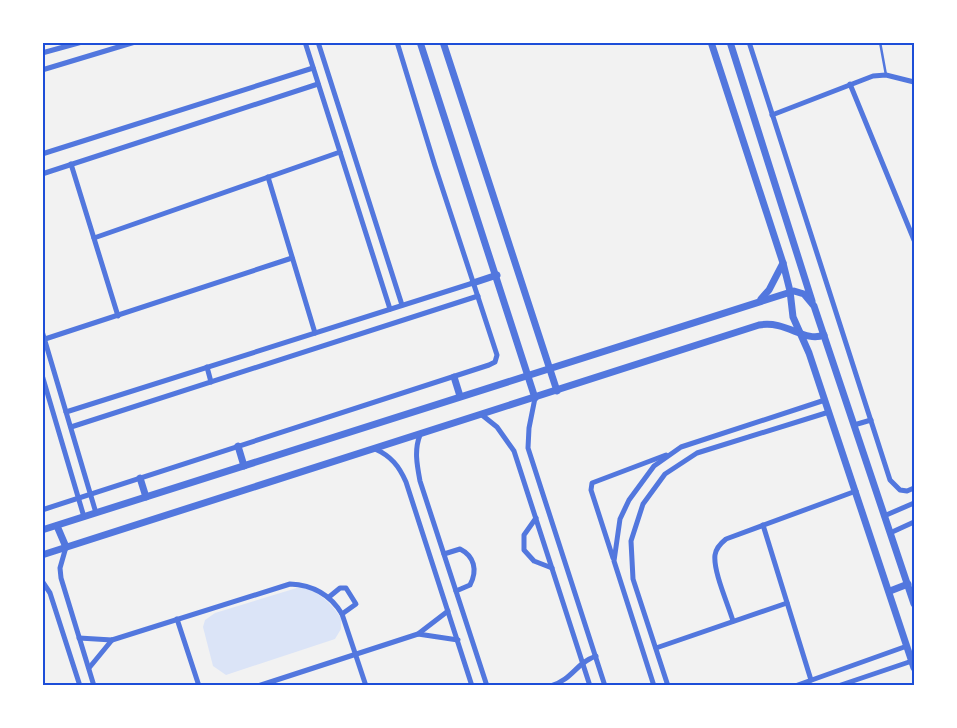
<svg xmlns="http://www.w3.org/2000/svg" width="957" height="728" viewBox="0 0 957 728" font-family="'PT Serif',serif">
<rect width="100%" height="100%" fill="#f2f2f2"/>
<path fill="#dbe4f7" d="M300,587C319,591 330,602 341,618V629L335,639L226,675L213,666L203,627L205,620L215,613Z"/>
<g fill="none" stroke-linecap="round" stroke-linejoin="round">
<polyline stroke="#5277de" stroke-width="2.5" points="880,42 886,75"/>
<g stroke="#5277de" stroke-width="5">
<polyline points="305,42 390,309"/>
<polyline points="318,42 402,305"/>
<polyline points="749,42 890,480 900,490 907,491 914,488"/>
<polyline points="42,53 82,42"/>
<polyline points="42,70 135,42"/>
<polyline points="850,84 914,240"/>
<polyline points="772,115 873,76 886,75 914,82"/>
<polyline points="42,154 313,68"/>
<polyline points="71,164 118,316"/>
<polyline points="42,174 318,84"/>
<polyline points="268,177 315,333"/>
<polyline points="94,238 340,152"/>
<polyline points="42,331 96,513"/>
<polyline points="45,339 292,258"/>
<polyline points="207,367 211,382"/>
<polyline points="42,375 84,517"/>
<polyline points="535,398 529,428 528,448 605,686"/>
<polyline points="66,412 473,283"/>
<polyline points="482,415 497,427 514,451 590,686"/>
<polyline points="854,425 871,420"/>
<polyline points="71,427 478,296"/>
<path d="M420,435C414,450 417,465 420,481L487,686"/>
<path d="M375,449C391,456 399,466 406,482L472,686"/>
<polyline points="42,510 489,365 495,362 497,355 435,166 397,42"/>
<polyline points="884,516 914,503"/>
<polyline points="536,518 524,535 524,550 534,561 552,568"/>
<polyline points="763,525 811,680"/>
<polyline points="890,533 914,522"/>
<polyline points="66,547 60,568 61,578 94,686"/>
<path d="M444,554L460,549C474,556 478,570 470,585L456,591"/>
<polyline points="613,558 591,490 592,483 666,455"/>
<polyline points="42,581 50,593 80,686"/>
<polyline points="329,597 340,588 346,588 356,604 342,614"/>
<polyline points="177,619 199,686"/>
<path d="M733,621C728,604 713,571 715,555C716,548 721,543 726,539L856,491"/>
<polyline points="418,634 458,640"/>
<path d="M79,638L112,640L290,584C313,585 330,594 342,614L366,686"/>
<polyline points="656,648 787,603"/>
<polyline points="89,668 112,640"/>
<polyline points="258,686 418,634 448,611"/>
<path d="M551,686C573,679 576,663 596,656"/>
<polyline points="654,686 614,561 620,519 629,500 654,466 681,447 825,400"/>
<polyline points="668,686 633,579 631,541 643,504 665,474 697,453 829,412"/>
<polyline points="795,686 907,646"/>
<polyline points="838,686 912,661"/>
</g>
<g stroke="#5277de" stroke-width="7">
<polyline points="420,42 535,398"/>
<polyline points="443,42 557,391"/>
<polyline points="711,42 783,263 790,291 793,317 809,353 914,668"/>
<polyline points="730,42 812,301"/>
<polyline points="473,283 497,275"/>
<polyline points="761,299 769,290 783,263"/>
<polyline points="454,377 460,396"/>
<polyline points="238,446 244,466"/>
<polyline points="140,478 146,497"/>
<polyline points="57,526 66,547"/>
<polyline points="42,530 794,291 804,294 814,306 914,604"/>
<path d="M42,555L759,325C787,320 804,343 824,335"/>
<polyline points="890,591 908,584"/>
</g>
</g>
<rect width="957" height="728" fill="none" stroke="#ffffff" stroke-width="88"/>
<rect x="44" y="44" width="869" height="640" fill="none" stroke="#1d4ed8" stroke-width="2"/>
</svg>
